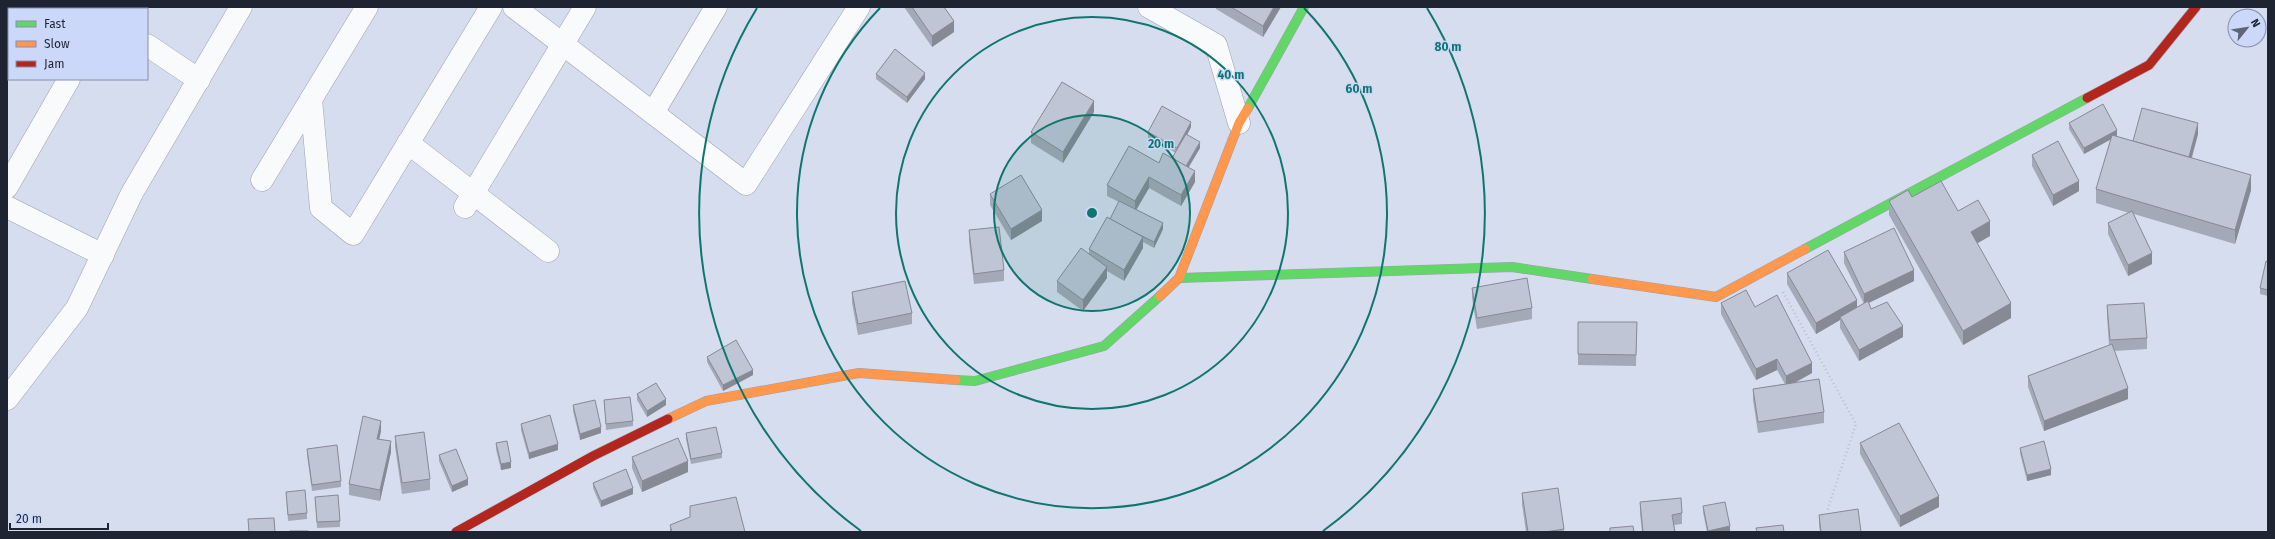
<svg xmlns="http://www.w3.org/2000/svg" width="2275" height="539" viewBox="0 0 2275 539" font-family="'Fira Sans',sans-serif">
<rect width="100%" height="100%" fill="#d6ddee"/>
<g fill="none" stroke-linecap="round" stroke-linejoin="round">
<defs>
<g id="street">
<polyline points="90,7 93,9"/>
<polyline points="514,7 746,184 859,7"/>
<polyline points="1149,7 1216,45 1239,123"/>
<polyline points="110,9 111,7"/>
<polyline points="147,45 199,80"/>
<polyline points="311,99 321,208 353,234 491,7"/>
<polyline points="653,113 716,7"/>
<polyline points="408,143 548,251"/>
<polyline points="262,180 367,7"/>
<polyline points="7,187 69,79"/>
<polyline points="7,207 103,255"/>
<polyline points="465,207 585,7"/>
<polyline points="7,399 77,308 132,193 241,7"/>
</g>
<g id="fast">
<polyline points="1248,108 1304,7"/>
<polyline points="1805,249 2087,98"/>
<polyline points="1179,278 1512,267 1592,279"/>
<polyline points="956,380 975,381 1104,346 1160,296"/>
</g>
<g id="slow">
<polyline points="1592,279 1716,297 1805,249"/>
<polyline points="1160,296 1179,278 1239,123 1248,108"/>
<polyline points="668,419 706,401 859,373 956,380"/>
</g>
<g id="jam">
<polyline points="2087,98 2149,65 2196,7"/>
<polyline points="456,532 593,456 668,419"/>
</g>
</defs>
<use href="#street" stroke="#9ca1af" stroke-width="23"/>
<use href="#fast" stroke="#9ca1af" stroke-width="10"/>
<use href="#slow" stroke="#9ca1af" stroke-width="10"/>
<use href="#jam" stroke="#9ca1af" stroke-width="10"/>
<polyline stroke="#bdc0c6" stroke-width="2.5" stroke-dasharray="1 3" stroke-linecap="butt" points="1783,292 1856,424 1827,511"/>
<use href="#street" stroke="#f9fafc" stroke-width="22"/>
<use href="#fast" stroke="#63d668" stroke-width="9"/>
<use href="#slow" stroke="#ff974d" stroke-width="9"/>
<use href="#jam" stroke="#b3261e" stroke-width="9"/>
</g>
<g fill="#a4a9b7">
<polygon points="904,7 944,7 954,32 932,47"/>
<polygon points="1216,7 1281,7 1263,37 1216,9"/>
<polygon points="876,74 925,79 907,103 876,79"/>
<polygon points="1094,112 1063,163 1031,143 1031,132"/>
<polygon points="2069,123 2117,136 2116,136 2133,141 2198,134 2192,158 2251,190 2235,244 2134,214 2152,264 2128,276 2108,234 2108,223 2129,213 2096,203 2096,189 2111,139 2084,154 2069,129"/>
<polygon points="1191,127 1187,135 1200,148 1188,167 1195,182 1181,206 1149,188 1136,210 1163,229 1154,248 1143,242 1143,248 1124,281 1107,271 1107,278 1083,311 1057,292 1057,281 1089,254 1089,249 1110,219 1119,202 1107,196 1107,185 1159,163 1172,158 1176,153 1148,138 1148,132"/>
<polygon points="2032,155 2079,191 2053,206 2032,166"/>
<polygon points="990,194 1042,221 1011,240 990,205"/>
<polygon points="1912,197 1958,211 1990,236 1977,243 2011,318 1963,345 1889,215 1889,201"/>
<polygon points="969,230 1004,270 1004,281 974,284 969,241"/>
<polygon points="1844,252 1914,281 1869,303 1871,309 1903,337 1859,361 1840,328 1840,320 1816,334 1787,284 1787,273 1857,308 1864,304 1844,263"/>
<polygon points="2268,262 2268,296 2260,294 2260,288"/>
<polygon points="1472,288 1532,308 1532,319 1477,329 1472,298"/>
<polygon points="852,292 912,313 912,324 858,335 852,303"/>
<polygon points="1721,303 1755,307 1812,373 1795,383 1824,412 1824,423 1758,433 1753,400 1753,389 1785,384 1777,370 1756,380 1721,314"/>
<polygon points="2107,305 2147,338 2147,349 2114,351 2128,399 2044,431 2028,387 2028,376 2109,345 2107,316"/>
<polygon points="1578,322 1637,322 1636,366 1578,365"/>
<polygon points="707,357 753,375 723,391 707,362"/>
<polygon points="637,394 666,405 647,417 637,400"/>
<polygon points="604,400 633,421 633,426 606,430"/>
<polygon points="573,405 601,433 580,440 573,411"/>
<polygon points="521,424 558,450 529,459 521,430"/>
<polygon points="381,431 379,439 391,452 380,501 349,495 349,484"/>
<polygon points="686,433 722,453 722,458 691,464 686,439"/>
<polygon points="395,436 430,479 430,490 402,494 395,447"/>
<polygon points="496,443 511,468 501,470 496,449"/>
<polygon points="1860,443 1939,507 1900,527 1860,454"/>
<polygon points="2020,448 2051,475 2027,481 2020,453"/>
<polygon points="307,449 341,481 341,487 312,491 307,455"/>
<polygon points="439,455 468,485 452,492 439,461"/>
<polygon points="632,457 688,472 642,492 632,468"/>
<polygon points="593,483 633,494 601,507 593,488"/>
<polygon points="286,492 307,513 307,519 288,521"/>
<polygon points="1522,493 1564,529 1564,532 1526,532 1522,504"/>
<polygon points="315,497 340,521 340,527 317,528"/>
<polygon points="1640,502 1682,513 1682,524 1674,525 1675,532 1642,532 1640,513"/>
<polygon points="690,506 745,532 670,532 670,525 690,517"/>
<polygon points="1703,506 1730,531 1728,532 1707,532 1703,512"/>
<polygon points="1819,515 1861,532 1820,532 1819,526"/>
</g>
<g fill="#868a95">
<polygon points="1274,7 1281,7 1263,37 1263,26"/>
<polygon points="954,21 954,32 932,47 932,36"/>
<polygon points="925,73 925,79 907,103 907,97"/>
<polygon points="1094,101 1094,112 1063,163 1063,152"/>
<polygon points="1191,122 1191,127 1177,154 1177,148"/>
<polygon points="2198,123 2198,134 2188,170 2188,159"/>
<polygon points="2117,130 2117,136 2084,154 2084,148"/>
<polygon points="1200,142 1200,148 1186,172 1186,167"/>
<polygon points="1195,171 1195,182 1181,206 1181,195"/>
<polygon points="2251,175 2251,190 2235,244 2235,230"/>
<polygon points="1149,177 1149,188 1135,212 1135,201"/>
<polygon points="2079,181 2079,191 2053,206 2053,195"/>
<polygon points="1042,210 1042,221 1011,240 1011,229"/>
<polygon points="1990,221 1990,236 1971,247 1971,232"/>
<polygon points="1163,223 1163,229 1154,248 1154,242"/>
<polygon points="1143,237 1143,248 1124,281 1124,270"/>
<polygon points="2152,253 2152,264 2128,276 2128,265"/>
<polygon points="1107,267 1107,278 1083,311 1083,300"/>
<polygon points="1914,270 1914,281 1864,305 1864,294"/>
<polygon points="1857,300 1857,311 1840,317 1840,320 1816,334 1816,323"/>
<polygon points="2011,303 2011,318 1963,345 1963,331"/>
<polygon points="1903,326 1903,337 1859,361 1859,350"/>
<polygon points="1777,359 1777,370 1756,380 1756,369"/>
<polygon points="1812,363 1812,373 1786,387 1786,376"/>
<polygon points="753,370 753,375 723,391 723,385"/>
<polygon points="2128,388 2128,399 2044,431 2044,421"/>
<polygon points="666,399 666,405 647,417 647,411"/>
<polygon points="381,421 381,431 377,449 377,439"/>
<polygon points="601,427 601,433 580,440 580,434"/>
<polygon points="391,441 391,452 380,501 380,490"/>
<polygon points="558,444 558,450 529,459 529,453"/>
<polygon points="688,461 688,472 642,492 642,481"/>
<polygon points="511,462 511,468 501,470 501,464"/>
<polygon points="2051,469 2051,475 2027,481 2027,475"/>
<polygon points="468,479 468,485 452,492 452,486"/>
<polygon points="633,488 633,494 601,507 601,501"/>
<polygon points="1939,496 1939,507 1900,527 1900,516"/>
<polygon points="1730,526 1730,531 1728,532 1708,532 1708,531"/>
</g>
<g fill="#bfc5d5" stroke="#868a95">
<polygon points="912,7 944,7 954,21 932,36"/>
<polygon points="1231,7 1274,7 1263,26"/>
<polygon points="895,49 925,73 907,97 876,74"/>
<polygon points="1062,82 1094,101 1063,152 1031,132"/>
<polygon points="2103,104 2117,130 2084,148 2069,123"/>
<polygon points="1162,106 1191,122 1177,148 1148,132"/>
<polygon points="2142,108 2198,123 2189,157 2133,141"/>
<polygon points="1186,134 1200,142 1186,166 1172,158"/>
<polygon points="2112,135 2251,175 2235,230 2096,189"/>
<polygon points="2058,141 2079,181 2053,195 2032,155"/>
<polygon points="1129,146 1159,163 1163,153 1195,171 1181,195 1149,177 1135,201 1107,185"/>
<polygon points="1021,175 1042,210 1011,229 990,194"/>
<polygon points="1941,181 1958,211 1978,200 1990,221 1971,232 2011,303 1963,331 1889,201 1908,190 1912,197"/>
<polygon points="1119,201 1163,223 1154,242 1130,230 1110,219"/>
<polygon points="2132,211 2152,253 2128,265 2108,223"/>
<polygon points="1107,217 1143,237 1124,270 1089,249"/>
<polygon points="999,227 1004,270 974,274 969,230"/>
<polygon points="1894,228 1914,270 1864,294 1844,252"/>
<polygon points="1081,248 1107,267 1083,300 1057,281"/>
<polygon points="1828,250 1857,300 1816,323 1787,273"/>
<polygon points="2266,261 2268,262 2268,290 2260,288"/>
<polygon points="1527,278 1532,308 1477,318 1472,288"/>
<polygon points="905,281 912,313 858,324 852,292"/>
<polygon points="1746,290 1755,307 1777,295 1812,363 1786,376 1777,359 1756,369 1721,303"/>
<polygon points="1868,301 1871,309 1887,302 1903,326 1859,350 1840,317"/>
<polygon points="2144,303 2147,338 2110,340 2107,305"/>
<polygon points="1578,322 1637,322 1636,355 1578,354"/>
<polygon points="736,340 753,370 723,385 707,357"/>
<polygon points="2112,344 2128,388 2044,421 2028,376"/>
<polygon points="1819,379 1824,412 1758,422 1753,389"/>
<polygon points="656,383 666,399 647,411 637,394"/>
<polygon points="630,397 633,421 606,424 604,400"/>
<polygon points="595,400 601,427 580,434 573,405"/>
<polygon points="550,415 558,444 529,453 521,424"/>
<polygon points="363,416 381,421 377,439 391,441 380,490 349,484"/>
<polygon points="1899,423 1939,496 1900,516 1860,443"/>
<polygon points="716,427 722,453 691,459 686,433"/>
<polygon points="424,432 430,479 402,483 395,436"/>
<polygon points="678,438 688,461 642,481 632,457"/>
<polygon points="507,441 511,462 501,464 496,443"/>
<polygon points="2044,441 2051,469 2027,475 2020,448"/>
<polygon points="337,445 341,481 312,485 307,449"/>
<polygon points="456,449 468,479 452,486 439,455"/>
<polygon points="626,469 633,488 601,501 593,483"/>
<polygon points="1558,488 1564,529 1545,532 1528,532 1522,493"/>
<polygon points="305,490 307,513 288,515 286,492"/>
<polygon points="338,495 340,521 317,522 315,497"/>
<polygon points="736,497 745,532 672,532 670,525 690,517 690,506"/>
<polygon points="1681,498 1682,513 1672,515 1675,532 1643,532 1640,502"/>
<polygon points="1725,502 1730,526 1708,531 1703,506"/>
<polygon points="1858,509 1861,532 1821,532 1819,515"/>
<polygon points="274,518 275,532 249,532 248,519"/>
<polygon points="1783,525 1784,532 1757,532 1756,528"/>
<polygon points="1633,526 1634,532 1610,532 1610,528"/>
<rect x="290" y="531" width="18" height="1"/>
</g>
<circle cx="1092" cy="213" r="98" fill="#0f766e" fill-opacity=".12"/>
<g fill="none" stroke="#0f766e" stroke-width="2">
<circle cx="1092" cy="213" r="98"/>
<circle cx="1092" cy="213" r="196"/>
<path d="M1304 8A295 295 0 1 1 880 8"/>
<path d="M861 531A393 393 0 0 1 757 8M1427 8A393 393 0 0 1 1323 531"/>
</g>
<circle cx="1092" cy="213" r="6" fill="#0f766e" stroke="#ccd8f9" stroke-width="2"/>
<g font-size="12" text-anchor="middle" font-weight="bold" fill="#0f766e" stroke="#ccd8f9" stroke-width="3" stroke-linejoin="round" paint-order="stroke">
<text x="1448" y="51">80 m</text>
<text x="1231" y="79">40 m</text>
<text x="1359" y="93">60 m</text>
<text x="1161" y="148">20 m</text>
</g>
<rect width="2275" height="539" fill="none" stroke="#1f2433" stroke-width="16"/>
<rect x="8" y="8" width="140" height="72" fill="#ccd8f9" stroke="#8790aa"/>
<rect x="16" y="21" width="20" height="6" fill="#63d668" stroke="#8790aa"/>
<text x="44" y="28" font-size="12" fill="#1f2433">Fast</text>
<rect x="16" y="41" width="20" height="6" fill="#ff974d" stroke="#8790aa"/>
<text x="44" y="48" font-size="12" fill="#1f2433">Slow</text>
<rect x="16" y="61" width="20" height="6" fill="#b3261e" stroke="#8790aa"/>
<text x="44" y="68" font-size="12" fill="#1f2433">Jam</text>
<g transform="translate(2247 28) rotate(60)"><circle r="19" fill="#ccd8f9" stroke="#8790aa"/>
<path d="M0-3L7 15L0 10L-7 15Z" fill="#5f6574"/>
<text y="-6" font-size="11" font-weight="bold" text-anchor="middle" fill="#1f2433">N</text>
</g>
<path d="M10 523v6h98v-6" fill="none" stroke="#1f2433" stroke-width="2"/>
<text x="16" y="523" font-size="12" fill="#1f2433" stroke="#ccd8f9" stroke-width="3" paint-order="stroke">20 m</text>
</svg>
